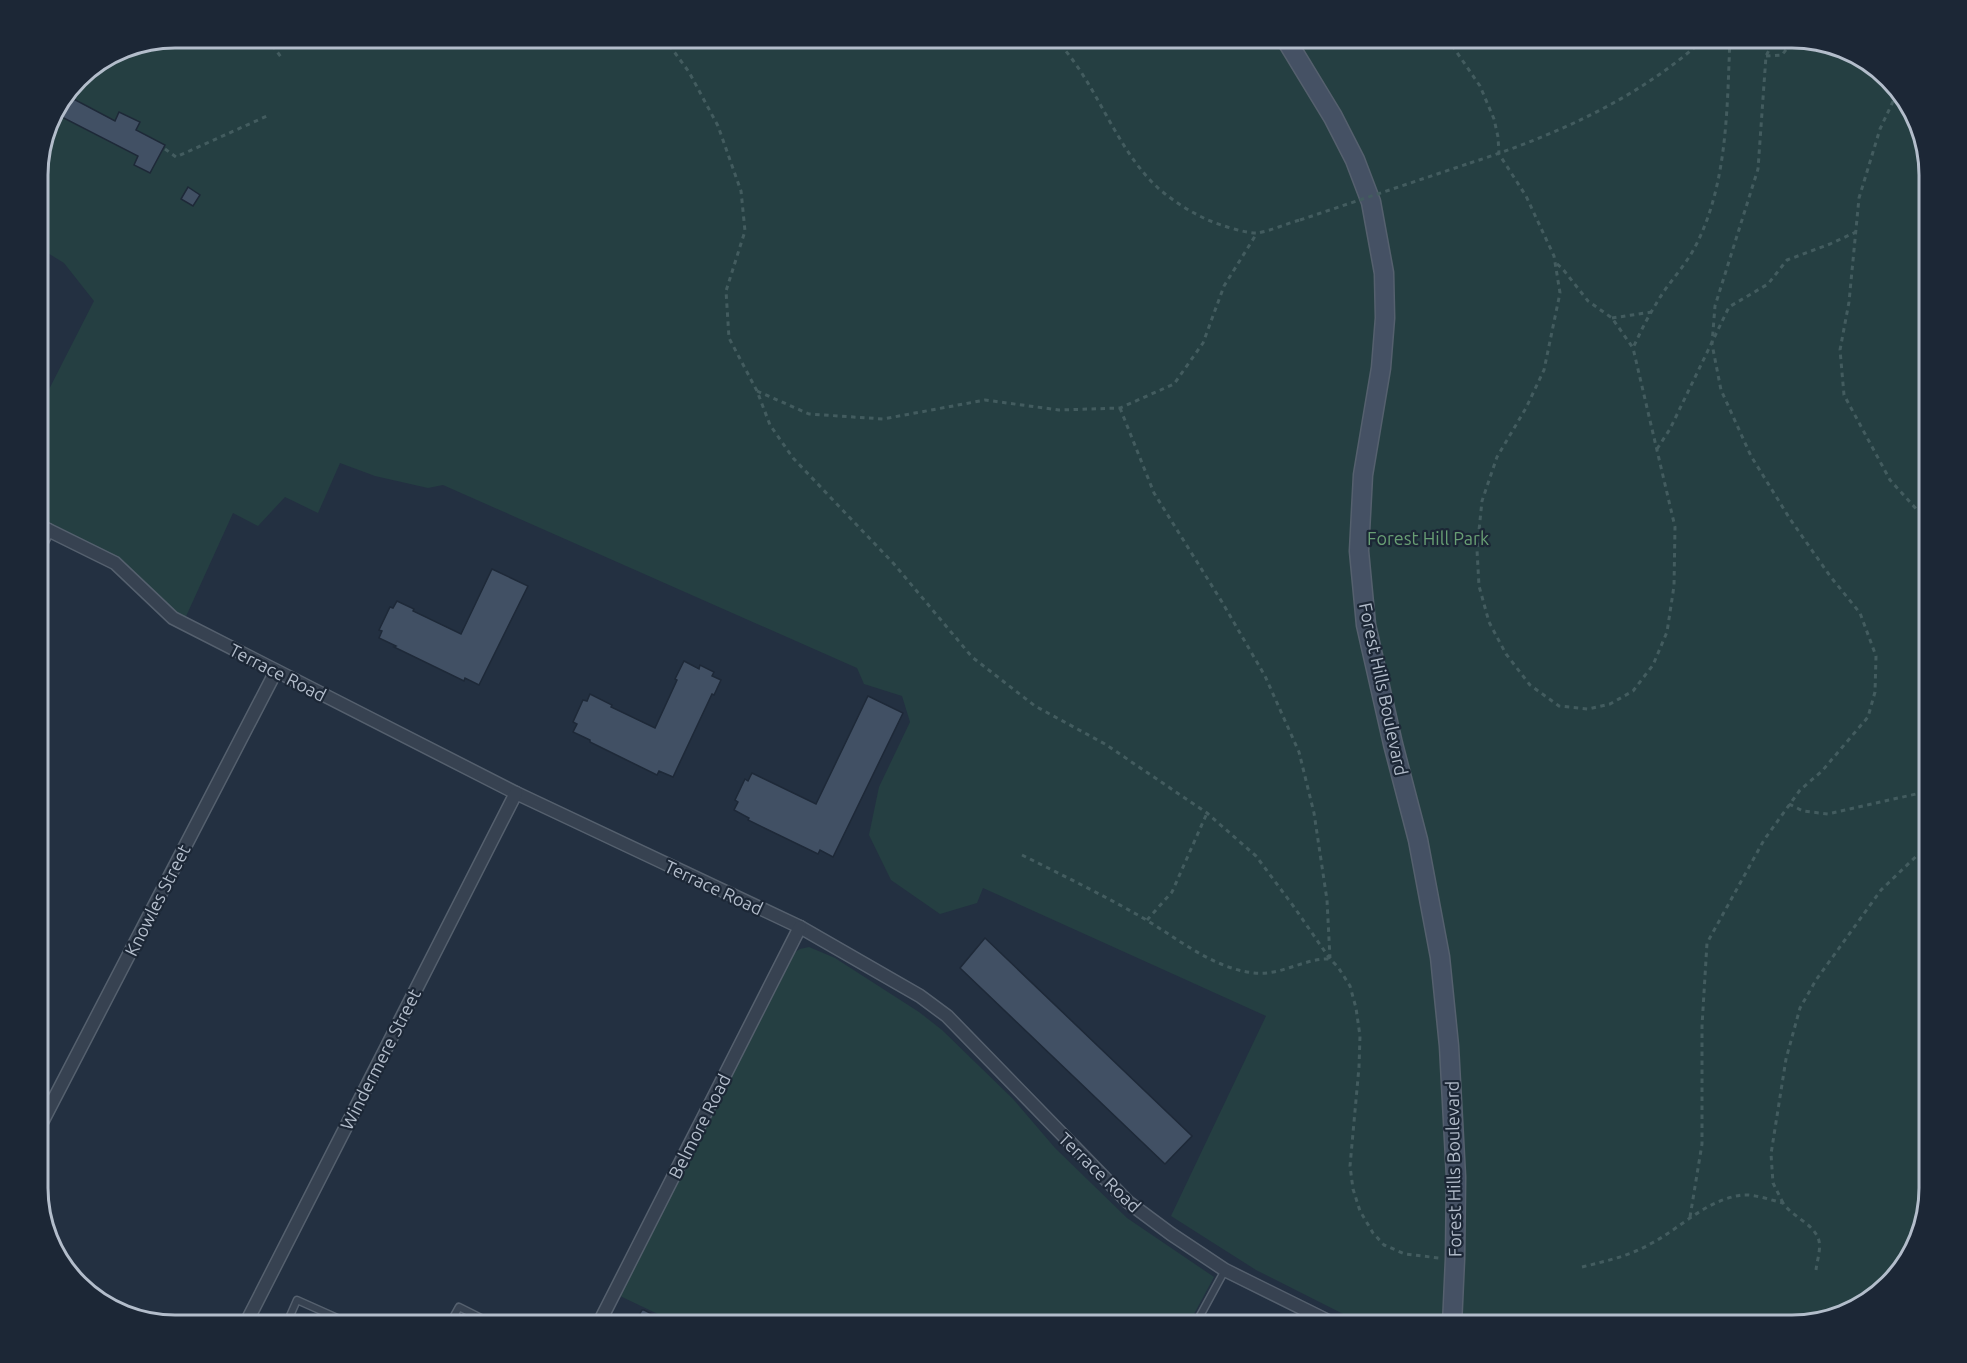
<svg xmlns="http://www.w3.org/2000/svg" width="1967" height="1363" viewBox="0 0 1967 1363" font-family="Ubuntu,sans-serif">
<rect width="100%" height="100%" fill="#233041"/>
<g fill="#253f42">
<polygon points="175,38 1792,38 1869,61 1915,114 1929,174 1929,1189 1906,1265 1853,1311 1793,1325 1365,1325 1256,1270 1171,1216 1266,1016 983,888 977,903 940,914 891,880 869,835 879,787 910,722 902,696 864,684 857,668 443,485 428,488 375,476 340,463 318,513 285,497 258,526 233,513 183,623 115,563 38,525 38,411 94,301 64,263 38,247 38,166 48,122 78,77 123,48"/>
<polygon points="809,947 835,958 919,1012 942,1030 1013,1099 1055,1148 1127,1218 1214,1277 1188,1325 681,1325 620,1296 792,954 800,949"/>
</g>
<g fill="#415064" stroke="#1e2938" stroke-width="1.5">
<polygon points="66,95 115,121 119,112 140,122 136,130 165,145 150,173 134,165 138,156 54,113"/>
<polygon points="188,187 200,195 193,206 181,199"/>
<polygon points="492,569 528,586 479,685 465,678 464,681 394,647 396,646 379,638 382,631 379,630 390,607 393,608 397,601 414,609 413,611 461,634"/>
<polygon points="684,661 699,669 700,665 714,672 712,676 721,680 714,695 712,694 673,777 659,771 657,775 590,742 590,740 573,732 577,724 573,722 583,700 587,701 590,694 612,705 611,707 655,728 677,680 675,679"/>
<polygon points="868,696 903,713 833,857 820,850 818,854 748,820 749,818 734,810 738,802 735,800 745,779 748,781 752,773 816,804"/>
<polygon points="985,938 1192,1136 1165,1164 960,968"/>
<polygon points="642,1310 644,1310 676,1326 633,1326"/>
</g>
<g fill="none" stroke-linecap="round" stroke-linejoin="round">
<defs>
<g id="lane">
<polyline points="286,1325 297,1300 353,1325"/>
<polyline points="449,1325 459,1307 495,1325"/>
<polyline points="1195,1325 1225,1270"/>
</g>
<g id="street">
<polyline points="38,525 115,563 173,618 516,793 800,927 920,996 947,1016 1128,1202 1171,1234 1225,1270 1336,1325"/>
<polyline points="38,549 48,530"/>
<polyline points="38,1130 276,671"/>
<polyline points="245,1325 516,793"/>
<polyline points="598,1325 800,927"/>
</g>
<polyline id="secondary" points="1285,38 1333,117 1355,160 1371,202 1384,273 1385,318 1381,368 1363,475 1359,551 1366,625 1393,744 1418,840 1440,957 1449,1046 1456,1177 1455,1259 1452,1325"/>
</defs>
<use href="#lane" stroke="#55606e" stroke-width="9"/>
<use href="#street" stroke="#55606e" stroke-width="15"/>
<use href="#secondary" stroke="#55606e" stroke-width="21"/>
<g stroke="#435c5f" stroke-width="3" stroke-dasharray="4.5 4.5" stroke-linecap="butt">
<polyline points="267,38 281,57"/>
<polyline points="664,38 689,72 718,126 741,191 745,231 726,291 729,338 757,391 770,425 793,458 894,564 972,657 1035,706 1105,744 1207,813 1256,856 1294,907 1330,959 1338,967 1350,986 1356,1008 1360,1036 1359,1067 1350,1166 1353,1189 1360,1211 1373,1233 1384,1245 1405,1254 1439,1258"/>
<path d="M1054,38C1097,81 1113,146 1158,188C1173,201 1190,212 1208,220C1220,225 1244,233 1256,233C1268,232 1288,223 1300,220"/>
<polyline points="1447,38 1480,86 1494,119 1498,137 1499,154 1526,196 1554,256 1560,293 1544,370 1526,408 1497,457 1482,501 1477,550 1479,586 1489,622 1506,654 1530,685 1559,706 1588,709 1610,704 1633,691 1653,665 1667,632 1674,586 1675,527 1633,348"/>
<polyline points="1766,56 1782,55 1795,38"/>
<polyline points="1897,93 1880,129 1859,198 1849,302 1840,350 1844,395 1890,480 1929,523"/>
<polyline points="165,149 176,157 267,116"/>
<path d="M1470,163C1554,136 1640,98 1705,38"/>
<path d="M1557,264L1562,268L1588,301L1612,318L1633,348C1640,333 1647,318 1656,304C1667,284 1684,268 1695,247C1728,184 1727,107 1730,38"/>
<polyline points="1612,318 1652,312"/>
<polyline points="757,391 809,414 883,419 985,400 1059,410 1120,408 1174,384 1203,343 1224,286 1257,233"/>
<polyline points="1120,408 1154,493 1222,602 1265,676 1299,752 1314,813 1327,900 1330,958"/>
<polyline points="1657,449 1670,429 1729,307 1768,284 1787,260 1830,244 1856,232"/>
<polyline points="1789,804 1803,811 1828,814 1929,791"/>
<path d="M1022,855C1060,874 1099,893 1136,914C1174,935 1210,968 1254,973C1281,976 1304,958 1330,959"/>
<polyline points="1147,920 1172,892 1207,813"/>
<polyline points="1783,1203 1773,1183 1771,1154 1786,1059 1800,1008 1816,980 1881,890 1929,844"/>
<polyline points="1690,1217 1702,1144 1702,1026 1707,943 1764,840 1800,790 1822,771 1868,717 1875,692 1876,656 1860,613 1830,576 1790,519 1751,456 1721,390 1712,344 1715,306 1758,169 1766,56 1775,38"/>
<path d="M1582,1267C1606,1261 1630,1256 1652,1243C1682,1227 1706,1200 1742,1195C1754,1194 1771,1200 1783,1203C1792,1217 1815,1224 1819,1241C1821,1249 1817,1261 1816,1270"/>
</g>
<use href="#lane" stroke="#374251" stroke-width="6"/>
<use href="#street" stroke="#374251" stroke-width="12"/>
<use href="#secondary" stroke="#455164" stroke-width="18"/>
<polyline stroke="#435c5f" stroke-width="3" stroke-dasharray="4.5 4.5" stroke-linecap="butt" points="1300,220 1470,163"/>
</g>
<g text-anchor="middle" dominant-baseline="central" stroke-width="4.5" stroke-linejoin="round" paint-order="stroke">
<g font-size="18" fill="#689e74" stroke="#1c2736">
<text x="1428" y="538">Forest Hill Park</text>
</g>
<g font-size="18" fill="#b3bdcb" stroke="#1c2736">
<text transform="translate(278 672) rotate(27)">Terrace Road</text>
<text transform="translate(1384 689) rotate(78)">Forest Hills Boulevard</text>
<text transform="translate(714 887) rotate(25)">Terrace Road</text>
<text transform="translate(157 900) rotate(-63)">Knowles Street</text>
<text transform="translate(380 1059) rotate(-63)">Windermere Street</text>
<text transform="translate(699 1126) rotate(-63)">Belmore Road</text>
<text transform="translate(1453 1169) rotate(-91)">Forest Hills Boulevard</text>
<text transform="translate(1100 1172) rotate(44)">Terrace Road</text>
</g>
</g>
<path d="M0 0H1967V1363H0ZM175 48H1792A127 127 0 0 1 1919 175V1188A127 127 0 0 1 1792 1315H175A127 127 0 0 1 48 1188V175A127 127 0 0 1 175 48Z" fill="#1c2736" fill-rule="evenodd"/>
<path fill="none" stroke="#b3bdcb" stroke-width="3" d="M175 48H1792A127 127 0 0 1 1919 175V1188A127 127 0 0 1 1792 1315H175A127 127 0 0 1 48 1188V175A127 127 0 0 1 175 48Z"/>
</svg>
